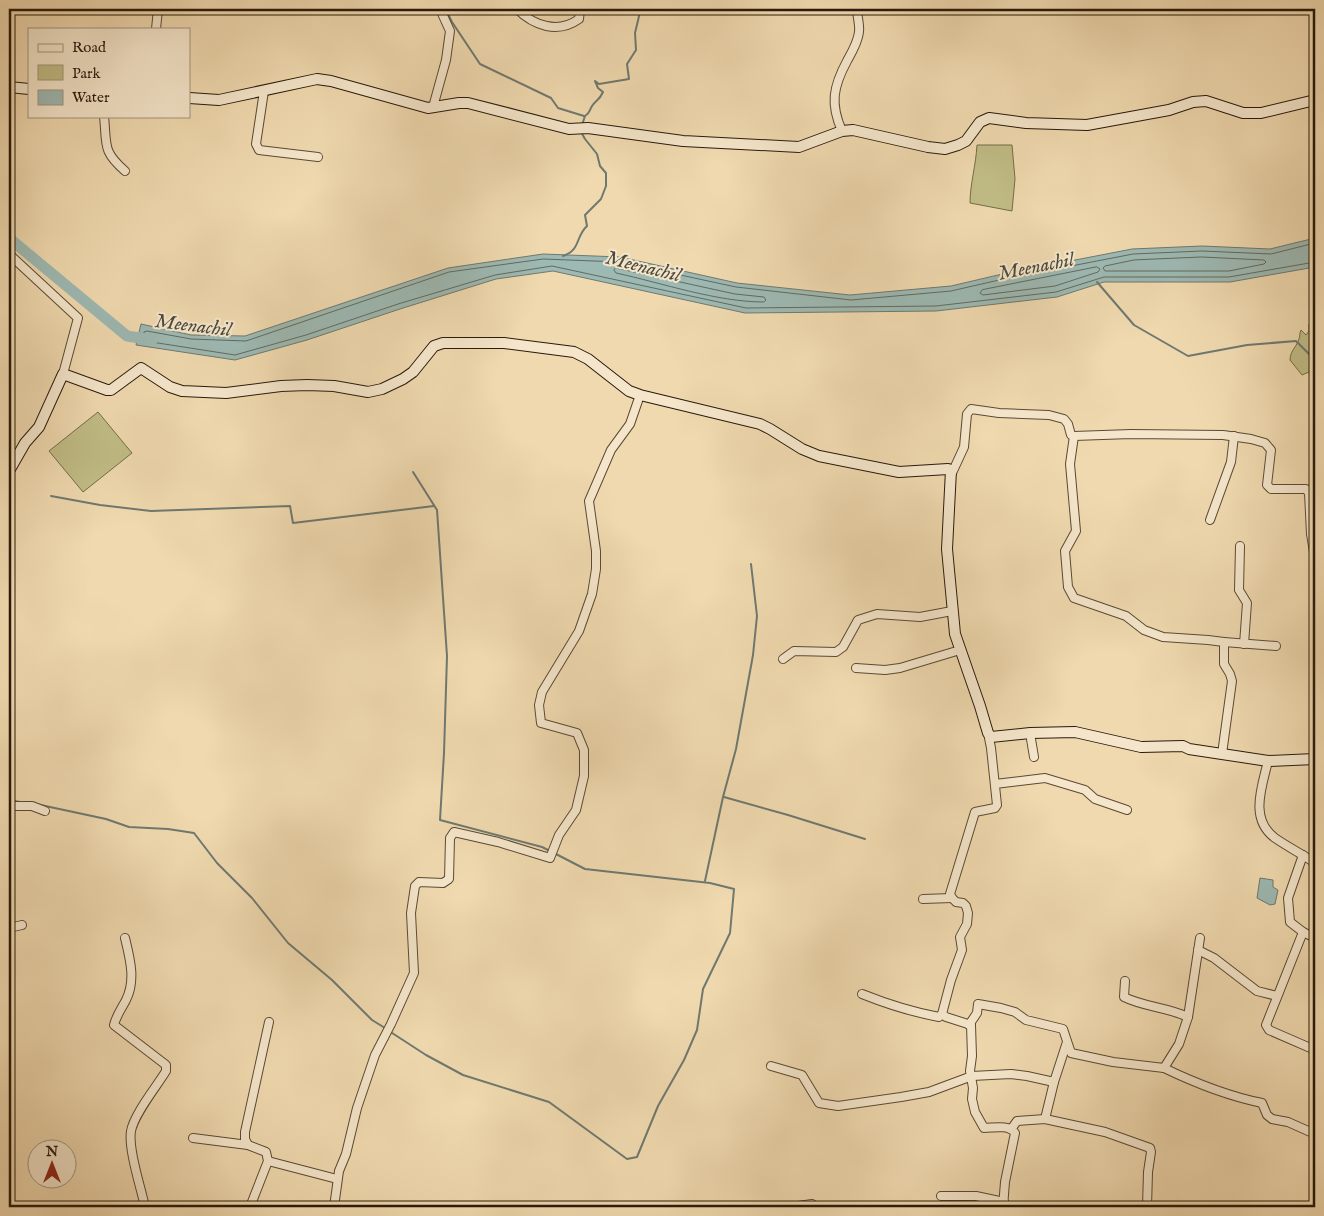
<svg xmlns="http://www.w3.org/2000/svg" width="1324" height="1216" viewBox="0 0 1324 1216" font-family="'IM FELL English',serif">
<rect width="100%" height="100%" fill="#f0d9af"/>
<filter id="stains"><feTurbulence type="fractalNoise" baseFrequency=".004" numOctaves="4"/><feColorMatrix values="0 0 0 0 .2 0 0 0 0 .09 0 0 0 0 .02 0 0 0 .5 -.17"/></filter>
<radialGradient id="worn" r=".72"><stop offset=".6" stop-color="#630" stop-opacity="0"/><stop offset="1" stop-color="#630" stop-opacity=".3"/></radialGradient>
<g fill="#c1bd86" stroke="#746c48">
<path d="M977,145H1012L1015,179L1012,211L970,203C970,184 976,165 977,145Z"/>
<path d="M1313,323H1315V380L1309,372L1302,375L1290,360C1290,349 1300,345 1300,333L1301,330L1306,335L1309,331V324Z"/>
<polygon points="98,412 132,453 83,492 49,451"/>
</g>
<g fill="#9db9b3" stroke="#6e7970">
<polygon points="1315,238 1315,267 1230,282 1104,282 1057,297 936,311 745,313 553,271 496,279 400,309 307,340 235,360 136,345 141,324 191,335 245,336 448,268 543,254 620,257 737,283 850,295 951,286 998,275 1132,249 1202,246 1270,249"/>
<polygon points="1260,878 1273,880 1273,887 1278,890 1275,904 1270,905 1257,898"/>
</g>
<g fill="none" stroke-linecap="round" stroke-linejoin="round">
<g stroke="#626a5f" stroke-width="1">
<polyline points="1315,243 1271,254 1202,251 1133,254 999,280 951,291 851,300 736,287 620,262 543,259 449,272 246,341 191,339 147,331 144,332 143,339 145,341 235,355 306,335 398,304 495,275 552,266 746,308 936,306 1056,292 1104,277 1229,277 1315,262"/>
<polygon points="1202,257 1264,260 1266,262 1264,264 1229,271 1105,271 1103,268 1105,266 1134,260"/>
<polygon points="1097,267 1100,269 1098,272 1055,286 983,295 980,293 982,290"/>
<path d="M616,268L735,294L764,297L766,300L764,302C717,302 662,283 616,273L614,270Z"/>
</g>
<g stroke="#6e7970" stroke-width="2">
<polyline points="446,10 452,22 480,64 551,98 558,108 584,116"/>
<path d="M582,125L585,116C590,113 589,111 592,106C596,100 599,101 603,92L598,88L595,81L599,84L629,79L627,64L636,50L635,33L640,12L635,9"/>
<path d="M563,256C581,250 575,237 587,226L585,215L601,199L606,186V173L600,166L597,154L585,139L581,132"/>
<polyline points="1097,282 1134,325 1188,356 1247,345 1296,341 1315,360"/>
<polyline points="413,472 437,510 447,656 444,753 440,820 542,847 550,851"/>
<polyline points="51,496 100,505 151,511 290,506 293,523 434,506"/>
<polyline points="724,797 788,815 865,839"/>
<polyline points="9,802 14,801 27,803"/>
<polyline points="36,804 106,819 129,827 168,829 194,833 217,863 252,898 288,943 332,980 372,1020 385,1028"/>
<polyline points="705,881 723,797 736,749 753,655 757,616 751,564"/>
<polyline points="389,1031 426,1055 463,1075 549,1102 627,1159 637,1157 658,1106 684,1060 697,1030 703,989 730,933 734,889 710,883 585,869 554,853"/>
</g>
<polyline stroke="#9db9b3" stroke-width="11" points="9,238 127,336 152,340"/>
<defs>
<g id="minor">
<path d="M517,9C534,26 558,34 579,19L580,9"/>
<polyline points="156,29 158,9"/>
<polyline points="264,91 256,144 259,150 318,157"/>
<polyline points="433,107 446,60 450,31 440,9"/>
<path d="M104,116C107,145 102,151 125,171"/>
<path d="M842,131C830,104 833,87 847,61C852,52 858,42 859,32C860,25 857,16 857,9"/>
<polyline points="9,254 78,318 63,374"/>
<polyline points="1074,436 1070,464 1076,531 1065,551 1068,587 1074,598 1126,616 1144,630 1163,637 1208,640 1224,642 1224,664 1230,674 1232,681 1222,754"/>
<polyline points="952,473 964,447 967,414 971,409 999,413 1049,415 1064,419 1068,424 1071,435 1074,436 1131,434 1223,435 1251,439 1265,443 1271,450 1267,485 1271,489 1306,489 1309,493 1311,534 1315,558"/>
<polyline points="1210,520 1231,462 1234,436"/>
<polyline points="1240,546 1239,590 1247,603 1244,644"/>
<polyline points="1224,642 1276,646"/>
<polyline points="783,659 794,651 836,652 843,647 858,620 877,614 920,617 952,611"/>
<polyline points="856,668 885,670 900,668 960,650"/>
<path d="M988,733L991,748L997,805L995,808L975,812L950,894L952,898L956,902L963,903L966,906L968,913L967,924L960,937L962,950L951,980L942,1014L946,1017L971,1025L972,1056L970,1071L973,1088L972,1099L975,1112L984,1128C994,1128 1008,1124 1015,1133L1005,1182L1003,1207"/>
<polyline points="1030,733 1034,757"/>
<path d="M1268,761C1262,787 1249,819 1275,838C1288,847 1302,854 1315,863"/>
<polyline points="995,784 1045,778 1085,790 1095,799 1127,810"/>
<polyline points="9,806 32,806 45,811"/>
<polyline points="1303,855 1288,898 1290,922 1303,932 1315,938"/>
<polyline points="923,899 952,898"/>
<polyline points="9,928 22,925"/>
<polyline points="1303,932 1266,1025 1269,1030 1315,1050"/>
<path d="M125,938C130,959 136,980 126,1000C122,1008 116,1016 114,1025L166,1065V1071C157,1086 134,1114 131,1131C128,1149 141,1188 145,1207"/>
<polyline points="1198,950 1214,958 1257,991 1277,996"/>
<path d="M1125,981L1124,997C1144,1007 1167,1007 1188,1017L1179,1044L1164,1068C1195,1083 1228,1096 1262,1103L1267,1115L1272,1119L1288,1122L1315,1134"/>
<path d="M862,994C887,1004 912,1012 939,1017L942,1014"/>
<polyline points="1188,1017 1200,938"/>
<polyline points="969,1025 977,1013 978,1004 1001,1008 1015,1012 1026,1020 1063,1029 1071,1053 1113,1062 1164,1068"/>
<polyline points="771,1066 802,1075 819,1103 838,1106 901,1097 929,1092 972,1076 1011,1074 1027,1076 1054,1082"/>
<polyline points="1314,1071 1315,1071"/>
<polyline points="1045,1119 1054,1082 1067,1042"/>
<polyline points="1012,1128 1017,1121 1045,1119 1105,1132 1150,1148 1151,1152 1148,1172 1147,1207"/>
<polyline points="193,1138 248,1145"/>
<polyline points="268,1161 337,1179"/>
<polyline points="941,1196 976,1196 1004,1202"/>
<polyline points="250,1207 268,1161 266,1152 248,1145 245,1139 245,1132 269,1022"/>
<polyline points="334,1207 339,1171 346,1154 357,1108 375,1055 391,1024 414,973 411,913 415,886 419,882 443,883 449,879 450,838 454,832 498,842 550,858 559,835 576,810 584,776 584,750 577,733 541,723 539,705 542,692 579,631 592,594 596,569 596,551 589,501 611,450 630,424 640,395"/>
<polyline points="791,1207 812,1204 815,1207"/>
</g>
<g id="secondary">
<polyline points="9,87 29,89"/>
<polyline points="189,98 219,100 317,79 331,81 428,108 459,103 468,103 569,129 588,128 683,141 799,147 842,131 853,130 928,147 945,149 958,145 966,141 980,122 989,118 1026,123 1087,125 1169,110 1193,102 1206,101 1243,113 1261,113 1315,100"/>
<polyline points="9,471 25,443 39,427 63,374 107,390 111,390 141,368 170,387 182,391 226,393 281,386 307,385 334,386 368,392 382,389 403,379 413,372 434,346 443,343 504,343 574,352 588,359 629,391 640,395 760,424 770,429 802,449 819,456 899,472 948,469 951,470 947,549 955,634 980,706 988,733 991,737 1030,733 1075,732 1141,747 1183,746 1189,749 1222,754 1268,761 1315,759"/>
</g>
</defs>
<use href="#minor" stroke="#5a4a34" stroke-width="10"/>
<use href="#secondary" stroke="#281a0b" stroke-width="12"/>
<use href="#minor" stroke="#f5e6cb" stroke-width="8"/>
<use href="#secondary" stroke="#f5e6cb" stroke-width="10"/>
</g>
<g text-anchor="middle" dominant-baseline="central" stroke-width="4" stroke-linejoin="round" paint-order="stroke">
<g font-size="20" font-style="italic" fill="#4b4a3d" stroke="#f5e6cb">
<text transform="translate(643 267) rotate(14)">Meenachil</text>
<text transform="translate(1036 267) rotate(-11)">Meenachil</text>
<text transform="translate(193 326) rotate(7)">Meenachil</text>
</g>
</g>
<rect width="1324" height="1216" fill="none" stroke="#f0d9af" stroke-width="30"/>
<rect x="10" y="10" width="1304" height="1196" fill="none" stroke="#281a0b" stroke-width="2.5"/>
<rect x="15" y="15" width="1294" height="1186" fill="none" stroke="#281a0b"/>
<rect x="28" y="28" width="162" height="90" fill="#f5e6cb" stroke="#a3947e"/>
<rect x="38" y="44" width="25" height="8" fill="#f5e6cb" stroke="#a3947e"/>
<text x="72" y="52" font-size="15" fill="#281a0b">Road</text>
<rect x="38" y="65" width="25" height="15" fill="#c1bd86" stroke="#a3947e"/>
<text x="72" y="78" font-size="15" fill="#281a0b">Park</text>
<rect x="38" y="90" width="25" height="15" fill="#9db9b3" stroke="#a3947e"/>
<text x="72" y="102" font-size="15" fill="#281a0b">Water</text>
<g transform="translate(52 1164)"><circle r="24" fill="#f5e6cb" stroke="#a3947e"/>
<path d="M0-4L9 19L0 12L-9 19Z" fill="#8f2418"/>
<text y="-8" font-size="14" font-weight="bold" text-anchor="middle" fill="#281a0b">N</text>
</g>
<rect width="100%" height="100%" filter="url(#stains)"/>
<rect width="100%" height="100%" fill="url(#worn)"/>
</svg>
